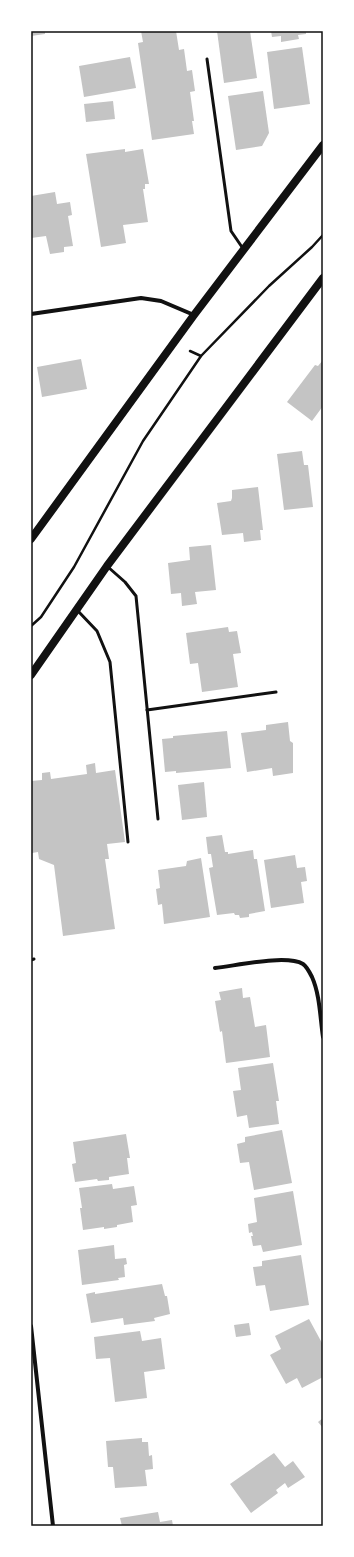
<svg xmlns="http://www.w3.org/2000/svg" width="354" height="1557" viewBox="0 0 354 1557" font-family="'Sofia Sans Condensed',sans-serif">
<rect width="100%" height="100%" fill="#fff"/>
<g fill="#c4c4c4">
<polygon points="31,31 45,31 45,34 31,36"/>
<polygon points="141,31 176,31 179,50 184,49 187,71 192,70 195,91 190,92 194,121 192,121 194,134 152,140 138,43 143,42"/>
<polygon points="217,31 250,31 257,78 224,83"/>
<polygon points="271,31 306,31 306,34 298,35 299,39 281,42 281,36 272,37"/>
<polygon points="302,47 310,104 274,109 267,52"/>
<polygon points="130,57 136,88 84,97 79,66"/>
<polygon points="263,91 269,133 262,146 236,150 228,96"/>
<polygon points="113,101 115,119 86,122 84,104"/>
<polygon points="125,149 125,152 143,149 149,184 145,184 145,189 143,189 148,222 123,225 126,243 101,247 86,154"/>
<polygon points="55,192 57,204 70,202 72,215 68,216 73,246 64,247 64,252 50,254 46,236 31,238 31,196"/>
<polygon points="81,359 87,389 42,397 37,367"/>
<polygon points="323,360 323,406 312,421 287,402 315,365 318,366"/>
<polygon points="302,451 304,465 308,465 313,507 284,510 277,454"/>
<polygon points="258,487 263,530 260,530 261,540 244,542 243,533 222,535 217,503 231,501 232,498 232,490"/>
<polygon points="211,545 216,590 195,592 197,604 182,606 181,593 171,594 168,563 190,560 189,547"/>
<polygon points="228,627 229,632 237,631 241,653 233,654 238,687 202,692 198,663 190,664 186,633"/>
<polygon points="288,722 290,741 293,743 293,773 273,776 272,768 247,772 241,733 266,730 266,725"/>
<polygon points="227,731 231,768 176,773 176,771 165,772 162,739 173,738 173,736"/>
<polygon points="95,763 96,773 115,770 125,842 107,844 109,859 105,859 115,929 63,936 54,865 39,859 38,852 32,853 31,842 31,781 42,780 42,773 50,772 51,779 87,774 86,765"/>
<polygon points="204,782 207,817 182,820 178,785"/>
<polygon points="222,835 225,852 228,852 228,854 253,850 254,859 257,859 265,911 249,914 249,917 240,918 239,915 235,915 234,913 217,915 209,868 213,867 211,854 208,854 206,837"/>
<polygon points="295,855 297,868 305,867 307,881 301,882 304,903 271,908 264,860"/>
<polygon points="201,858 210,917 164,924 162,904 158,905 156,889 160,888 158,870 186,866 187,861"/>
<polygon points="242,988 243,998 250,997 255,1027 266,1025 270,1057 226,1063 222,1031 220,1032 215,1001 221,1000 219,992"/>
<polygon points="273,1063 279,1101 276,1101 279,1124 249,1128 247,1115 237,1117 233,1091 241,1090 238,1068"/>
<polygon points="282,1130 292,1183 254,1190 249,1162 240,1163 237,1144 245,1142 245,1137"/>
<polygon points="126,1134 130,1158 127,1158 129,1174 109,1177 109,1180 98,1181 97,1179 75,1182 72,1164 76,1163 73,1142"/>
<polygon points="112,1184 113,1189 134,1186 137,1205 131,1206 133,1222 117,1225 117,1227 104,1229 104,1227 83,1230 80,1208 82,1208 79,1188"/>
<polygon points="293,1191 302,1245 263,1252 261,1245 253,1246 251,1236 253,1236 252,1232 249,1233 248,1224 257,1222 254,1198"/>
<polygon points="114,1245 115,1259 126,1258 127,1264 124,1265 125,1277 118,1278 119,1280 82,1285 78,1250"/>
<polygon points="301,1255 309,1305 270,1311 265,1285 256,1286 253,1267 262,1266 262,1261"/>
<polygon points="162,1284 165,1296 167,1296 170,1314 154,1318 155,1321 124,1325 123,1318 91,1323 86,1294 95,1292 95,1294"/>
<polygon points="309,1319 322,1343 323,1342 323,1377 302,1388 297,1378 286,1384 270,1355 281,1349 275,1336"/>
<polygon points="249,1323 251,1335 236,1337 234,1325"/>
<polygon points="140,1331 142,1341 161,1338 165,1369 144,1372 147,1398 115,1402 110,1358 96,1359 94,1337"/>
<polygon points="323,1418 323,1428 318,1422"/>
<polygon points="142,1438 142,1442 148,1442 149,1456 152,1455 153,1469 145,1470 147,1486 115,1488 113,1467 108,1467 106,1441"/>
<polygon points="274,1453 285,1467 293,1461 305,1477 288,1488 285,1483 276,1490 278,1493 251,1513 230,1484"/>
<polygon points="158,1512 160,1522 172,1520 173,1526 122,1526 120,1518"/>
</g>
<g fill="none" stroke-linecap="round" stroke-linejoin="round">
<g stroke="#111" stroke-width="2.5">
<polyline points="190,351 201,356"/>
<polyline points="31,626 41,617 74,567 143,441 201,356 269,286 312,247 323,235"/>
</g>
<g stroke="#111" stroke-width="3">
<polyline points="207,59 231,231 244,250"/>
<polyline points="108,567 125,582 136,596 158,819"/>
<polyline points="78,611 97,631 110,662 128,842"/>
<polyline points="147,710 276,692"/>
<polyline points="31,960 34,959"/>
</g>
<g stroke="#111" stroke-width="4">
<polyline points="31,314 141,298 161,301 194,315"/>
<path d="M215,968C235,966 286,954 303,964C306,966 310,973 312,977C320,995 320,1017 323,1037"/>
<polyline points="31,1326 53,1526"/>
</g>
<g stroke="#111" stroke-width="8">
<polyline points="31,539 194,315 323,145"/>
<polyline points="31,675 107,566 323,278"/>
</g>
</g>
<rect width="354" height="1557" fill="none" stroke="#ffffff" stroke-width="64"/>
<rect x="32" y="32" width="290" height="1493" fill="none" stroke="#111" stroke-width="1.5"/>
</svg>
